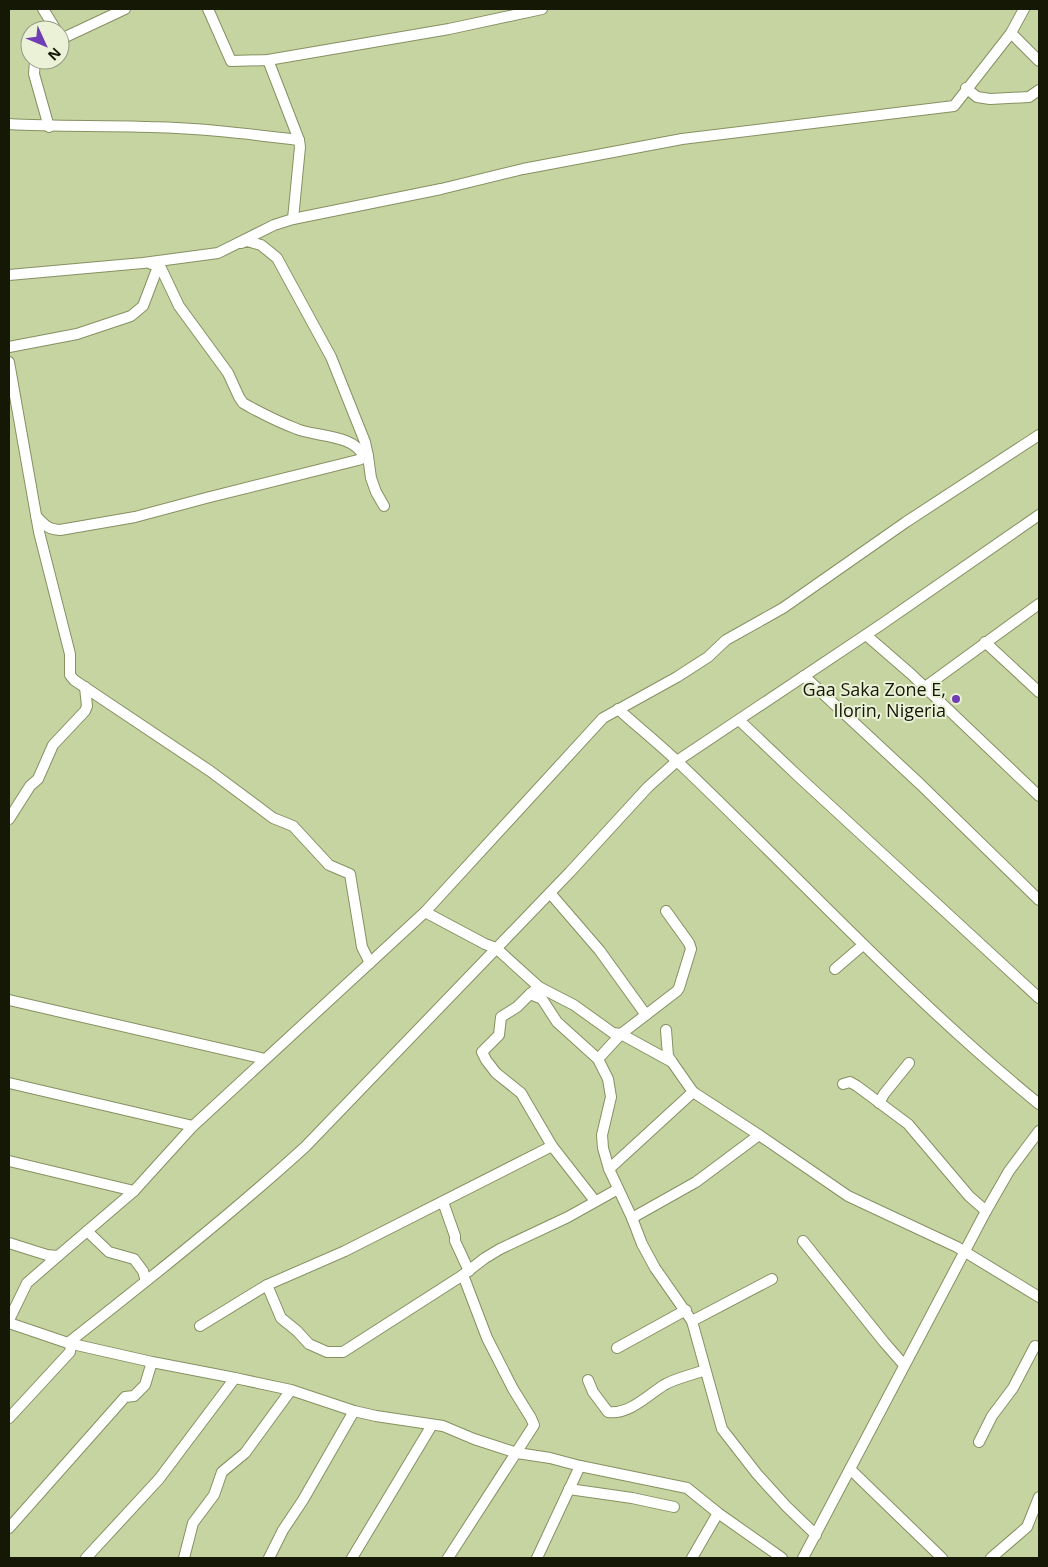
<svg xmlns="http://www.w3.org/2000/svg" width="1048" height="1567" viewBox="0 0 1048 1567" font-family="'Open Sans',sans-serif">
<rect width="100%" height="100%" fill="#c6d4a1"/>
<g fill="none" stroke-linecap="round" stroke-linejoin="round">
<defs>
<g id="minor">
<polyline points="43,9 56,30"/>
<polyline points="208,9 231,61 268,60 449,29 542,9"/>
<polyline points="1011,33 1039,61"/>
<polyline points="60,37 61,39 125,9"/>
<polyline points="35,60 34,74 49,127"/>
<polyline points="268,60 299,140 300,147 293,219"/>
<polyline points="966,88 977,97 990,99 1029,97 1039,90"/>
<path d="M9,124C56,127 103,125 150,127C200,128 250,134 299,140"/>
<path d="M151,264H159L179,306L228,373L239,397L243,403L250,407C265,415 281,423 297,429C316,437 355,434 364,457"/>
<polyline points="9,275 143,263 218,253 274,225 293,219 441,189 523,169 682,139 954,106 1011,33 1024,9"/>
<polyline points="9,347 77,334 131,316 143,306 159,264"/>
<polyline points="9,362 39,532 70,654 70,675 74,680 210,771 273,818 293,826 329,865 350,874 362,947 370,963"/>
<polyline points="368,456 371,478 376,492 384,506"/>
<path d="M36,516C45,525 47,529 60,530L135,517L206,498L358,460L368,456L365,442L331,357L277,258L261,245L247,241L241,243"/>
<polyline points="866,635 911,674 1039,796"/>
<polyline points="985,642 1039,692"/>
<polyline points="804,676 919,783 1039,900"/>
<polyline points="925,687 1039,604"/>
<path d="M618,709C638,727 659,744 678,762C798,876 910,999 1039,1104"/>
<polyline points="739,720 798,776 1039,998"/>
<polyline points="9,819 30,786 38,779 53,745 85,711 87,706 85,687"/>
<polyline points="550,893 600,951 646,1015"/>
<polyline points="425,912 485,944 496,948 539,987 574,1005 613,1033 621,1034 672,1062 693,1092 759,1135 848,1196 957,1247 1039,1297"/>
<polyline points="835,969 863,945"/>
<polyline points="539,987 530,994 542,999 557,1022 598,1059 608,1079 611,1097 602,1135 603,1148 609,1169 632,1218 642,1244 655,1268 692,1321 722,1429 757,1474 786,1506 816,1535"/>
<polyline points="530,994 517,1007 501,1017 499,1035 482,1052 486,1060 496,1073 521,1093 552,1146 595,1201"/>
<polyline points="9,1000 265,1059"/>
<polyline points="666,1030 668,1056 672,1062"/>
<polyline points="598,1059 621,1034 677,991 679,988 691,949 689,943 666,911"/>
<polyline points="9,1083 193,1126"/>
<polyline points="843,1084 850,1082 857,1086 908,1124 969,1196 986,1211"/>
<polyline points="879,1103 884,1094 909,1063"/>
<polyline points="9,1161 134,1191"/>
<polyline points="609,1169 693,1092"/>
<polyline points="443,1202 455,1236 455,1241 469,1271"/>
<polyline points="632,1218 696,1182 759,1135"/>
<polyline points="87,1231 109,1252 134,1259 143,1271 146,1281"/>
<polyline points="803,1241 884,1342 904,1365"/>
<polyline points="9,1243 47,1255 58,1256 134,1191 193,1126 425,912 603,718 677,677 708,657 726,640 783,608 906,522 1039,435"/>
<polyline points="267,1285 281,1318 297,1331 309,1344 327,1352 343,1352 463,1275 485,1258 500,1249 568,1217 618,1189"/>
<polyline points="9,1320 27,1283 58,1256"/>
<polyline points="692,1321 772,1279"/>
<polyline points="9,1323 68,1343 152,1362 235,1378"/>
<polyline points="200,1326 267,1285 345,1251 552,1146"/>
<path d="M68,1343C148,1280 229,1216 305,1147L570,872L648,787L677,761L882,624L1039,515"/>
<polyline points="617,1348 686,1310"/>
<path d="M588,1380L593,1392L608,1412C629,1415 648,1395 664,1385C676,1378 692,1375 705,1370"/>
<polyline points="9,1418 70,1352 71,1344"/>
<polyline points="979,1442 992,1416 1013,1388 1035,1346"/>
<polyline points="850,1469 942,1558"/>
<polyline points="569,1489 632,1498 674,1507"/>
<polyline points="9,1528 125,1397 134,1396 145,1385 152,1362"/>
<polyline points="86,1558 159,1479 235,1378 291,1390 354,1411 376,1416 443,1426 474,1439 517,1453 550,1458 580,1466 687,1488 718,1513 782,1558"/>
<polyline points="184,1558 193,1523 214,1495 222,1472 245,1453 291,1390"/>
<polyline points="269,1558 283,1530 303,1500 354,1411"/>
<polyline points="352,1558 432,1425"/>
<polyline points="448,1558 534,1425 531,1418 513,1389 487,1338 463,1275"/>
<polyline points="537,1558 580,1466"/>
<polyline points="692,1558 718,1513"/>
<polyline points="803,1558 986,1211 1009,1171 1039,1131"/>
<polyline points="991,1558 1027,1527 1039,1497"/>
</g>
</defs>
<use href="#minor" stroke="#859161" stroke-width="12"/>
<use href="#minor" stroke="#fff" stroke-width="10"/>
</g>
<circle fill="#713db4" stroke="#eaf1d7" stroke-width="2" cx="956" cy="699" r="5"/>
<g text-anchor="middle" dominant-baseline="central" stroke-width="4" stroke-linejoin="round" paint-order="stroke">
<g font-size="18" fill="#141805" stroke="#eaf1d7" text-anchor="end">
<text x="946" y="689">Gaa Saka Zone E,<tspan x="946" dy="21">Ilorin, Nigeria</tspan></text>
</g>
</g>
<rect width="1048" height="1567" fill="none" stroke="#141805" stroke-width="20"/>
<g transform="translate(45 45) rotate(134)"><circle r="24" fill="#eaf1d7" stroke="#949a83"/>
<path d="M0-4L9 19L0 12L-9 19Z" fill="#713db4"/>
<text y="-8" font-size="14" font-weight="bold" text-anchor="middle" fill="#141805">N</text>
</g>
</svg>
